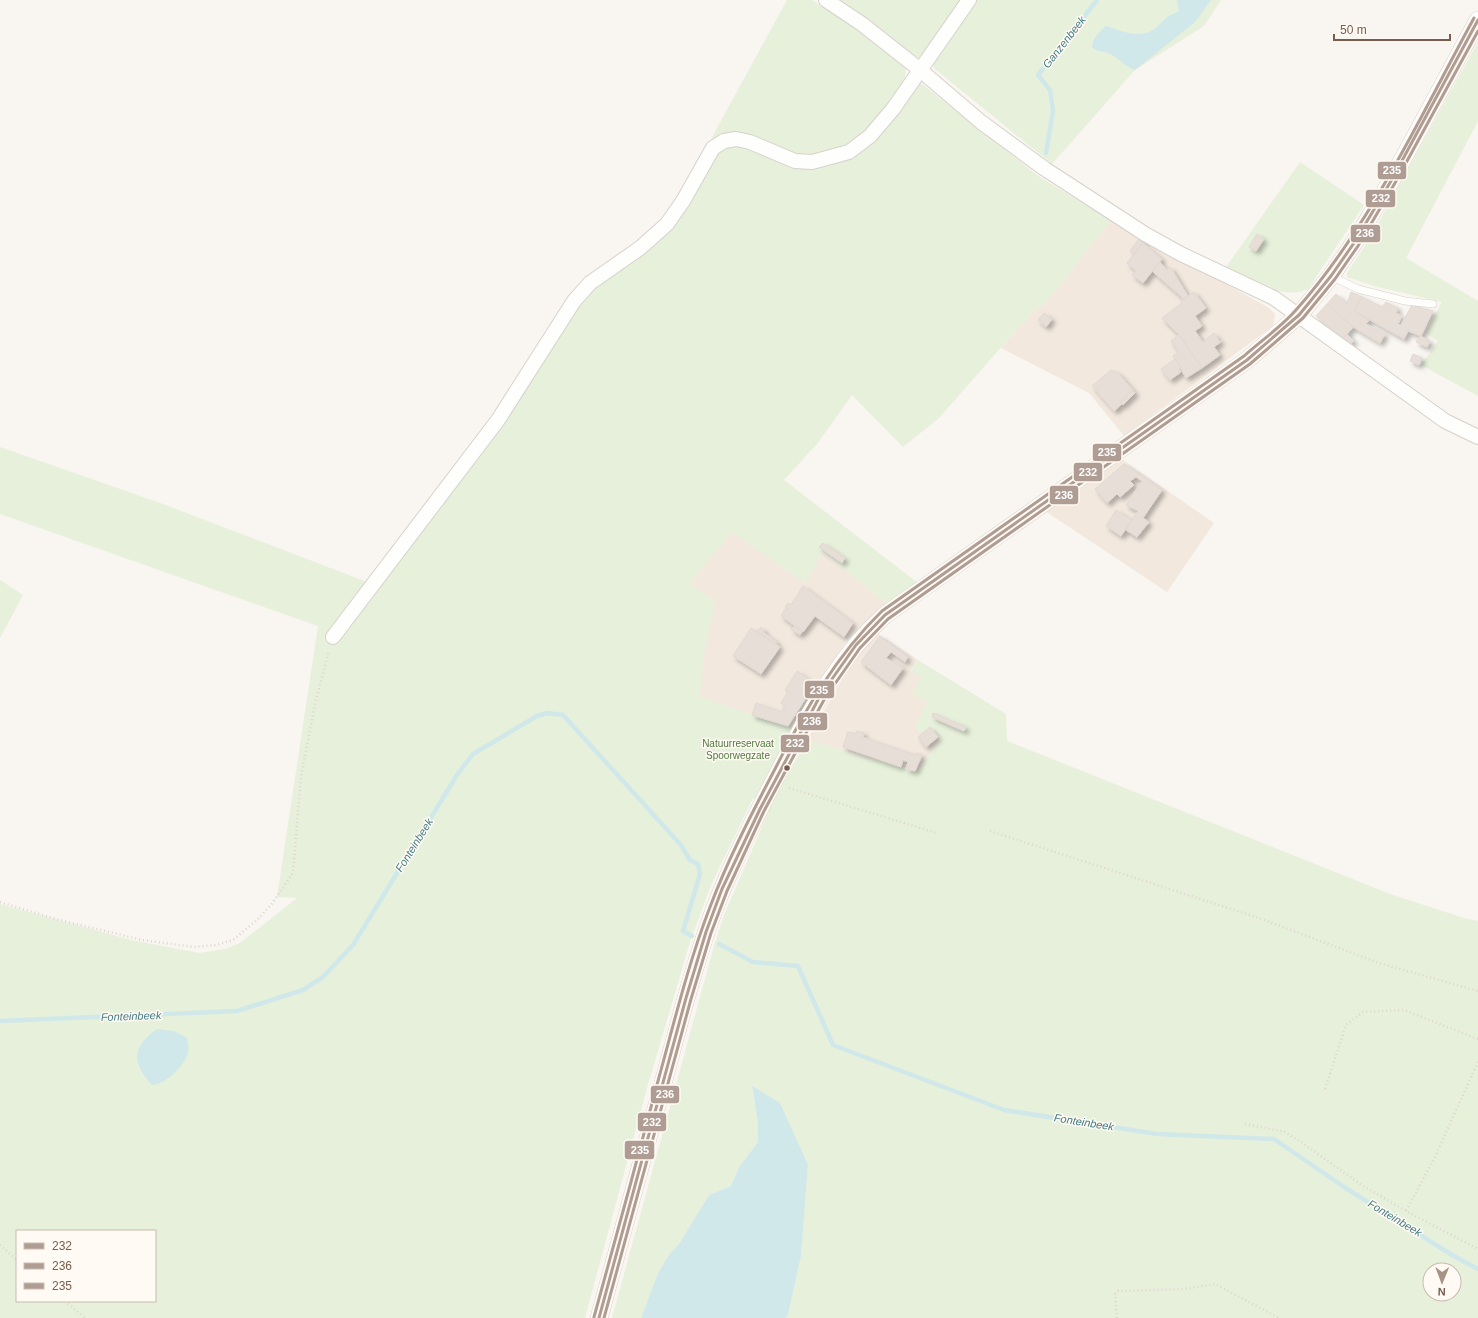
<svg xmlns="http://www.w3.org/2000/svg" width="1478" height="1318" viewBox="0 0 1478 1318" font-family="Arial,sans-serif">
<defs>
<filter id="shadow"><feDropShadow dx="3.5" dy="3.5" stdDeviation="2" flood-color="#0004"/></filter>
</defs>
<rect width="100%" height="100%" fill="#f9f5f0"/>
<g fill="#f2e8de">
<polygon points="1111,220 1269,308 1275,314 1273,326 1124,436 1089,393 1001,348 1035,309 1043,306"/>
<polygon points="1120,458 1214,523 1167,592 1045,511"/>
<polygon points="732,531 805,583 823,552 886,603 848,639 808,698 776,753 699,699 703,660 690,583"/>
<polygon points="877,633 918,660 911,670 921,677 927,702 920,734 941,737 918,772 807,740 846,673"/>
</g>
<g fill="#e7f0db" fill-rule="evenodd">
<polygon points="787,0 812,0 860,31 902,61 906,68 904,83 869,131 840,151 805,158 730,134 711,139"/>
<polygon points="841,0 964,0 922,58 911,55 840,3"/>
<polygon points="974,0 1221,0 1204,26 1135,70 1052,164 935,69 932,62"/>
<polygon points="1478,42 1478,121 1406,258 1478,301 1478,396 1421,365 1438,341 1425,333 1442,302 1374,286 1347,277 1347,273 1369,240"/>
<path d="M918,81L1041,178L1111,220L1043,306L1035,309L938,419L903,447L852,395L817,444L784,480L918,583L886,603L823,552L805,583L732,532L690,583L715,602L703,660L700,697L793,728L756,799L753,798L711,885L690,942L647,1088L585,1318H0V904L131,940L200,953L225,949L240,943L297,898L277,897L318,626L0,514V447L163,504L367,582L383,579L530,383L588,288L645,252L718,149L725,145H740L776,160L850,156ZM17,1231H155V1301H17Z"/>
<path d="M1300,162L1364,205L1308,289C1286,301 1246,279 1224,270Z"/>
<polygon points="0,580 23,595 0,638"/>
<path d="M918,660L1006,714L1007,741L1390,894L1464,918L1478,921V1318H785L788,1315L801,1256L808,1165L795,1139L752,1087L758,1123V1142L739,1167L731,1186L709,1195L679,1244L670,1253L658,1273L641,1318H612L714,946L724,915L777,792L808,740L918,772L941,737L920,734L915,726L927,702L912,693L921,677L911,671ZM1430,1270H1454V1294H1430Z"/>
</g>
<g fill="#d0e8ea">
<path d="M1177,0H1211L1195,22L1135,70C1125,67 1120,58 1110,54C1103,50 1100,54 1092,47C1092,39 1100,31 1106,26C1124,32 1144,41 1159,25C1166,18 1169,14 1179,12Z"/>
<path d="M157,1029L174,1031L187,1038C188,1044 189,1049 188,1054C183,1067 166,1084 152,1085C131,1062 132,1047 157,1029Z"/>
<polygon points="752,1086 780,1103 808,1165 801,1256 788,1315 785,1318 641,1318 658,1273 670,1253 679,1244 709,1195 731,1186 739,1167 758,1142 758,1123"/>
</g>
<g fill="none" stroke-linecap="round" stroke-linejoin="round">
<g stroke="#d0e8ea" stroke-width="4.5">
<polyline points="1046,153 1053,111 1050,90 1038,75 1097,0"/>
<polyline points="719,944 753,962 798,966 833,1045 1004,1110 1157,1134 1274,1139 1344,1187 1452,1255 1478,1269"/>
<polyline points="0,1021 237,1011 303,990 323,977 353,945 457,775 473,754 537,716 547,713 563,715 681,845 690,860 698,864 700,874 683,931 692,936"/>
</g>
</g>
<g fill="#e6ded7" stroke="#e2d8d2" filter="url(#shadow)">
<polygon points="1257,234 1264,239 1256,251 1249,247"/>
<polygon points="1139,239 1144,242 1134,254 1130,251"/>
<polygon points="1143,243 1162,259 1143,283 1132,275 1136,271 1127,263"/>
<polygon points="1160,262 1167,270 1170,267 1171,268 1188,296 1184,299 1152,271"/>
<polygon points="1194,292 1206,308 1195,316 1202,326 1195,331 1203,342 1214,333 1220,342 1222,341 1214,347 1220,355 1202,368 1179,335 1162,318 1182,303 1181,301"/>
<polygon points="1351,292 1362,297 1354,311 1369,320 1366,324 1385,334 1380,343 1353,327 1327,304 1336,294 1347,304"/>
<polygon points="1362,297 1382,307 1386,302 1398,308 1396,313 1402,316 1398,324 1401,325 1412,305 1433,311 1421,336 1408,331 1404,339 1354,311"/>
<polygon points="1327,304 1353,327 1343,339 1316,316"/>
<polygon points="1044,313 1052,319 1046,327 1038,320"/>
<polygon points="1347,334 1354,341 1351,344 1343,339"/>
<polygon points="1179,335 1202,368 1186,378 1173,356 1179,352 1171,341"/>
<polygon points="1420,336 1430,341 1427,347 1416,342"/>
<polygon points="1413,354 1422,358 1419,365 1410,361"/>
<polygon points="1175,359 1181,367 1179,369 1181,372 1170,380 1161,369"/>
<polygon points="1111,370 1118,373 1133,390 1120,402 1122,404 1114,411 1092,386"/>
<polygon points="1133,390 1135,393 1123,405 1120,402"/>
<polygon points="1124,464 1162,490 1143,518 1149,522 1137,537 1126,530 1138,511 1126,505 1142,481 1136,477 1130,481 1134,485 1120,497 1117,494 1107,503 1095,489"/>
<polygon points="1116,510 1132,520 1121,536 1106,526"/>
<polygon points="823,543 845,558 842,563 819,547"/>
<polygon points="803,586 853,623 844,637 815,616 803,632 781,616 785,609 788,609 785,607 788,603 791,605"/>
<polygon points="794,626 802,631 800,635 791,629"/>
<polygon points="761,627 764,630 763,632 777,642 776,644 757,632"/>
<polygon points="751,628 780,647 761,674 733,656"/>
<polygon points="880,636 908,657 905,662 891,652 886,658 903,668 891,685 861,662"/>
<polygon points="797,671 815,684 788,726 752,715 756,703 781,712 785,706 781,703 788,692 785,690"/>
<polygon points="933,713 966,727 964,731 932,717"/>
<polygon points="930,727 938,737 926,747 918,737"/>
<polygon points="857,731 864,733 863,737 915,755 916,753 922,755 915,771 906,769 908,762 903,760 901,767 843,747 848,732 856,734"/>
</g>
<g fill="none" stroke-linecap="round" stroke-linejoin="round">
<defs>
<polyline id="service" points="1331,276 1358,289 1405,301 1433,304"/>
<g id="minor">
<polyline points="826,0 862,24 919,69 981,122 1045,169 1145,234 1181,254 1274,298 1445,421 1478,437"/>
<polyline points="333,637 498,420 574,301 590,283 640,248 667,224 683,201 713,148 724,141 736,139 750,142 795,161 812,162 849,152 870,136 893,109 969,0"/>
</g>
<path id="tertiary" d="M599,1318C620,1241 641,1164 662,1087C678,1028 693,968 714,910C735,855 763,802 790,750C816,701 843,653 885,615L1247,360L1299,315L1331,276L1354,243L1391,181L1478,20"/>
</defs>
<use href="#service" stroke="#d7d1cb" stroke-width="8"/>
<use href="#minor" stroke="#d7d1cb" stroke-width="16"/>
<use href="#tertiary" stroke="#d7d1cb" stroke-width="18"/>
<g stroke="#dcd5d0" stroke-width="2.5" stroke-dasharray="1 3" stroke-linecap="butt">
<polyline points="789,788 937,833"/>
<polyline points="990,831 1256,917 1379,963 1478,991"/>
<polyline points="0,902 56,919 142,940 194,947 216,945 233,940 257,920 271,905 293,873 301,776 316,700 329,651"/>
<polyline points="1478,1062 1434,1159 1406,1211 1478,1249"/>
<polyline points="1325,1089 1346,1025 1363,1012 1404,1010 1478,1039"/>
<polyline points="1245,1124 1285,1132 1301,1142 1360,1184 1406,1211"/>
<polyline points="0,1245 17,1260"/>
<polyline points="65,1301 85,1318"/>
<polyline points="1117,1318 1115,1294 1118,1291 1184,1289 1215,1284 1279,1318"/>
</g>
<use href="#service" stroke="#fefefd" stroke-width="7"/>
<use href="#minor" stroke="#fefefd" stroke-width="14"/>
<use href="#tertiary" stroke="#fefefd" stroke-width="17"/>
<defs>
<polyline id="bus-1" points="599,1318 686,998 706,932 722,889 760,809 820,696 856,645 885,615 1247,360 1299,315 1331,276 1354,243 1391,181 1478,20"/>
<polyline id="bus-2" points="604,1318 691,999 711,933 727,891 764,811 825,698 860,648 888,619 1250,364 1303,318 1335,279 1358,246 1395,183 1478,31"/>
<path id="bus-3" d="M594,1317C616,1238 637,1160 658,1081C674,1023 688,964 710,907C728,859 752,813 776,767C805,710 836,656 882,611L1244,356C1261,341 1281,327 1296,310C1370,227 1421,115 1474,18"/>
</defs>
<use href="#bus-1" stroke="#fffaf3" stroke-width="6"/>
<use href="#bus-2" stroke="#fffaf3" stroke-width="6"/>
<use href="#bus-3" stroke="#fffaf3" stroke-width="6"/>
<use href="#bus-1" stroke="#af9d94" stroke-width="3"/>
<use href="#bus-2" stroke="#af9d94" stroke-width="3"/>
<use href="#bus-3" stroke="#af9d94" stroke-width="3"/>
</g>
<circle fill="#7a5c4d" stroke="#fffaf3" stroke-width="1.5" cx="787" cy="768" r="3.5"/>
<g text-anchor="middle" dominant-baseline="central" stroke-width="3" stroke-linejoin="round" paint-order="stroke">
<g font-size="10" fill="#537a41" stroke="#fffaf3">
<text x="738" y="743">Natuurreservaat<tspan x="738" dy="12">Spoorwegzate</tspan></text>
</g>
<g font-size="11" font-style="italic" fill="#437c86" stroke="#fffaf3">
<text transform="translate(1064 42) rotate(-52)">Ganzenbeek</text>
<text transform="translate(414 845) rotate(-58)">Fonteinbeek</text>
<text transform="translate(131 1016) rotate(-2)">Fonteinbeek</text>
<text transform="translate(1084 1122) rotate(9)">Fonteinbeek</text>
<text transform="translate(1395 1218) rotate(31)">Fonteinbeek</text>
</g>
</g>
<g stroke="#fffaf3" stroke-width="1.5">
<rect x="1377" y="161" width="30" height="19" rx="4" fill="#af9d94"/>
<rect x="1365" y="189" width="31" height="19" rx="4" fill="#af9d94"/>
<rect x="1350" y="224" width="31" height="19" rx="4" fill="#af9d94"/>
<rect x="1092" y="443" width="30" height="19" rx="4" fill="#af9d94"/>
<rect x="1073" y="462" width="30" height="20" rx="4" fill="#af9d94"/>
<rect x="1049" y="485" width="30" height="20" rx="4" fill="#af9d94"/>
<rect x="804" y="680" width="31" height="19" rx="4" fill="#af9d94"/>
<rect x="797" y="712" width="31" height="19" rx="4" fill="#af9d94"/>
<rect x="780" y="734" width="30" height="19" rx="4" fill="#af9d94"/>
<rect x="650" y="1085" width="30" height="19" rx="4" fill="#af9d94"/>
<rect x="637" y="1112" width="30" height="20" rx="4" fill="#af9d94"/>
<rect x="624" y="1140" width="31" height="20" rx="4" fill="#af9d94"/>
</g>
<g font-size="11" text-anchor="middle" font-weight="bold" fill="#fff">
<text x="1392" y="174">235</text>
<text x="1381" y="202">232</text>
<text x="1365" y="237">236</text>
<text x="1107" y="456">235</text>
<text x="1088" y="476">232</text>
<text x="1064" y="499">236</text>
<text x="819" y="694">235</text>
<text x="812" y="725">236</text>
<text x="795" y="747">232</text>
<text x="665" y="1098">236</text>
<text x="652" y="1126">232</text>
<text x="640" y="1154">235</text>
</g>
<rect x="16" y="1230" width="140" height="72" fill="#fffaf3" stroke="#cabbb1"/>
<rect x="24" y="1243" width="20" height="6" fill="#af9d94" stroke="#cabbb1"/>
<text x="52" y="1250" font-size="12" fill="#7a5c4d">232</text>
<rect x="24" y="1263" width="20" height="6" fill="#af9d94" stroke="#cabbb1"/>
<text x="52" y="1270" font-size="12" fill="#7a5c4d">236</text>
<rect x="24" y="1283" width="20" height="6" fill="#af9d94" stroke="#cabbb1"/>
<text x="52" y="1290" font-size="12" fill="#7a5c4d">235</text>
<g transform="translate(1442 1282) rotate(181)"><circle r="19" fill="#fffaf3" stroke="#cabbb1"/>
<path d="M0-3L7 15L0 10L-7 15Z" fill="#a69286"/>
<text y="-6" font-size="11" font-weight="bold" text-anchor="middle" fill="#7a5c4d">N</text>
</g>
<path d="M1334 34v6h116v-6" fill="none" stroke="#7a5c4d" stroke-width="2"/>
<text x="1340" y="34" font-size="12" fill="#7a5c4d" stroke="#fffaf3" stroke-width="3" paint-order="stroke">50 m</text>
</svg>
